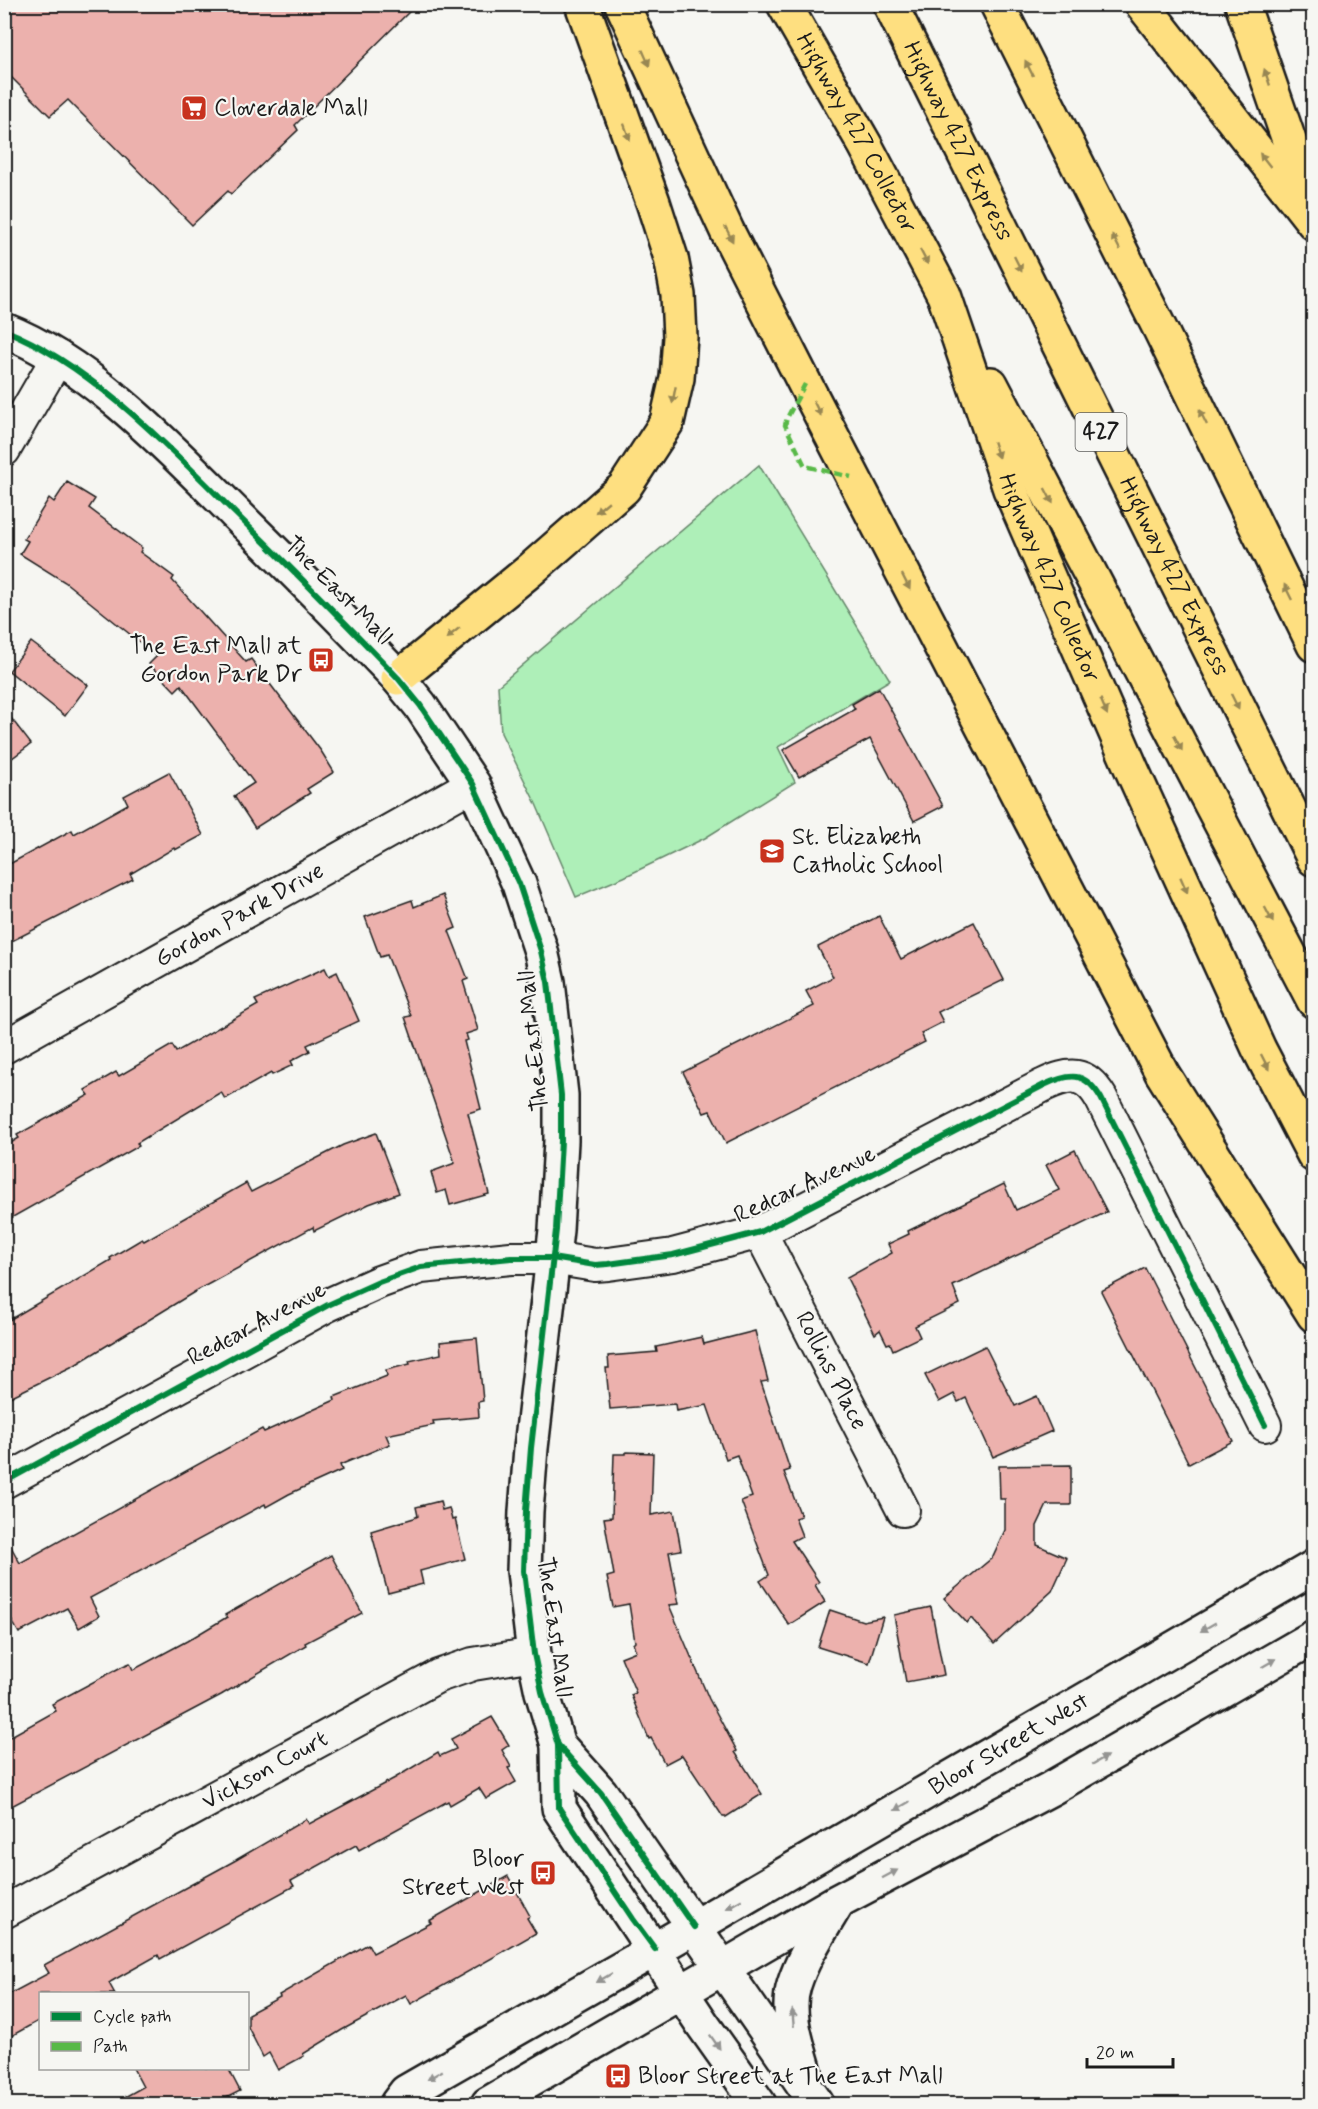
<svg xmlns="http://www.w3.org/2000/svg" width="1318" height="2109" viewBox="0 0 1318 2109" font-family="Mynerve,sans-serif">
<rect width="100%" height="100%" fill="#f6f6f2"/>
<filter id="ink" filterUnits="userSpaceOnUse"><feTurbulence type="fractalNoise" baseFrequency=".0167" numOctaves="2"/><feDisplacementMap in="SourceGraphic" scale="12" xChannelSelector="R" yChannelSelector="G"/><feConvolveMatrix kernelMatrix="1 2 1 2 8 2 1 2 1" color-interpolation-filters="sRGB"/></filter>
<g filter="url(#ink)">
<polygon fill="#aeefb8" stroke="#65866a" stroke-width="1.5" points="759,465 890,680 778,747 795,782 705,838 624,877 576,897 536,804 501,733 498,686"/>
<g fill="#ecb1ad" stroke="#1c1c1c" stroke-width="1.5">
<polygon points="4,4 417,4 295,125 298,130 231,194 228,191 192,225 68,100 50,116 4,70"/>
<polygon points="67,482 95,499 89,508 142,548 140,552 174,577 172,580 246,662 251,659 321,751 334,772 307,789 310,793 255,828 234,796 254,783 181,685 175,691 149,664 157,656 65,582 20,554 28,541 24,539 49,498 54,502"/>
<polygon points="31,642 88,685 65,716 9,671"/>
<polygon points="879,688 943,806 914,821 870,739 799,777 783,750 855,709 852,704"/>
<polygon points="4,709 31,744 4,764"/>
<polygon points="169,772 203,835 175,850 174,848 130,874 133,879 4,945 4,867 72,830 74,834 128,804 124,796"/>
<polygon points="443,895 456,928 449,931 468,979 463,981 478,1030 466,1034 468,1040 464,1041 481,1109 468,1113 489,1194 450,1205 446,1190 437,1193 431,1172 455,1163 405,1017 411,1016 387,955 380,957 365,917 412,900 414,907"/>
<polygon points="879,916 901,959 974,922 1004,980 938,1012 943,1022 921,1033 925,1042 726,1143 710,1111 704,1113 683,1072 814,1006 806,991 833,977 818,947"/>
<polygon points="325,968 329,976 337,972 359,1021 307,1045 310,1051 291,1061 293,1065 272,1075 271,1073 225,1099 221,1092 137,1143 139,1146 4,1222 4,1147 19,1138 17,1135 89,1095 85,1090 116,1072 119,1076 172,1045 176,1052 258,1005 255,1000"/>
<polygon points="376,1133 399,1193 369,1204 314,1231 313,1227 196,1291 75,1365 4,1400 4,1323 111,1260 110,1258 142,1239 144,1241 246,1183 251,1192 343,1145"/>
<polygon points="1075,1150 1107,1212 953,1286 960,1304 915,1326 920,1337 893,1350 890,1343 887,1344 880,1330 875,1334 847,1278 892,1253 888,1244 909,1234 908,1231 1004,1184 1016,1210 1059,1190 1046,1165"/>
<polygon points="1145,1268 1233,1441 1189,1464 1101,1291"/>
<polygon points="755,1331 768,1381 761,1382 790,1470 784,1472 801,1516 795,1518 802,1536 792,1541 819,1582 815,1585 825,1602 789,1625 760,1581 769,1575 741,1501 752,1497 737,1455 726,1459 707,1405 676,1411 675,1404 610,1409 606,1368 609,1368 608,1356 657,1352 656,1347 702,1337 704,1344"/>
<polygon points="477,1338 483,1401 478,1402 479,1417 433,1421 434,1425 386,1435 390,1444 340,1465 342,1470 289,1494 266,1507 265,1504 90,1598 99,1616 79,1628 67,1608 19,1633 4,1607 4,1534 20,1563 262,1429 264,1432 335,1400 334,1397 387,1376 386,1370 410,1364 409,1361 441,1354 440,1342"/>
<polygon points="985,1346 1015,1406 1037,1396 1052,1431 993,1457 966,1398 958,1402 954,1394 939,1402 925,1375"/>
<polygon points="626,1452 653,1453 651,1515 674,1511 681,1550 669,1552 679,1604 669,1605 709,1699 737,1751 735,1752 762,1794 726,1817 723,1817 682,1755 665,1764 651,1738 649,1739 631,1695 636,1693 621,1657 636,1651 633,1644 635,1642 629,1604 613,1607 607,1577 614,1575 604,1518 612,1517 614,1454 626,1454"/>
<polygon points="1071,1465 1071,1505 1047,1505 1037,1526 1037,1545 1067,1558 1052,1591 994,1644 971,1618 967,1623 944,1598 992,1558 1005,1530 1005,1499 1000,1499 999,1466"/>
<polygon points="440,1501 442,1510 449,1508 452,1520 455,1519 465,1559 420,1571 423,1584 388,1593 371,1531 414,1518 418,1516 416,1507"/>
<polygon points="331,1555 362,1613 305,1643 306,1645 221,1695 4,1810 4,1740 56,1711 52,1704 123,1666 130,1663 133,1670 187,1641 227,1617 225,1615"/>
<polygon points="931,1607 944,1675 906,1682 894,1615"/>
<polygon points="830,1610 863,1621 883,1617 869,1663 818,1647"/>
<polygon points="492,1717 509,1745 502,1750 511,1767 508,1768 516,1782 486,1799 479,1788 450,1805 448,1801 359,1850 356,1845 291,1881 294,1886 160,1959 158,1955 112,1981 109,1983 115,1994 40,1994 40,2020 4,2040 4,1997 49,1973 44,1965 236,1860 306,1819 309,1824 395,1778 438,1752 440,1756 456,1749 451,1739"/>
<polygon points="508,1876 530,1916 527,1918 536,1933 411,2004 406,1995 342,2030 303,2054 304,2056 278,2070 269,2053 263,2057 248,2027 248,2014 280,1997 279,1995 368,1944 373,1953 431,1923 429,1921"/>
<polygon points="133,2068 228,2068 240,2091 214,2104 112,2104 143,2087"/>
</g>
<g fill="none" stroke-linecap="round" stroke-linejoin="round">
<defs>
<g id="street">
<polyline points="4,450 58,357"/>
<path id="s1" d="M4,1047L473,784"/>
<path id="s2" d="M760,1232L903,1510"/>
<path d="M4,1482L328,1305L379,1282L421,1267L511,1258H552L595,1265L608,1264L673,1255L760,1232L1044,1085C1070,1073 1085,1071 1101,1098L1265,1425"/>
<path id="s3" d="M4,1912L438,1676L473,1664L534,1654"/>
</g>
<g id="secondary">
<path d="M4,330C89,363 171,449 235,513C290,567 345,622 398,678L420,705L473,784L519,884L541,951L548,982L561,1095V1141L556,1230L531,1448L526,1511L524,1571L534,1654L542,1692L558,1745L559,1808L703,2025L759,2104"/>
<polyline points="558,1745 601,1793 817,2104"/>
<path d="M805,2072C798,2046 785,2013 794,1985C803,1956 822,1929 837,1903"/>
<path id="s4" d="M397,2104L406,2092L694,1927L1314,1567"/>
<polyline points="488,2104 838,1901 1050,1789 1314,1637"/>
</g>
<g id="highway">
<polyline points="622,4 727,231 805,384 1162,1073 1314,1315"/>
<path id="s5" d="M784,4L865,145L944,295L1010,489L1132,770L1259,1049L1314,1155"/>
<path id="s6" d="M890,4L1314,859"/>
<polyline points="997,4 1160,329 1314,645"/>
<polyline points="1142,4 1314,223"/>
<polyline points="1242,4 1312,207"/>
<polyline points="991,384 1314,1001"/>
<polyline points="398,678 528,572 624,488 667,422 677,378 680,337 678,295 671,258 653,202 582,4"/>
</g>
</defs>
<use href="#street" stroke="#1c1c1c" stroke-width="36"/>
<use href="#secondary" stroke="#1c1c1c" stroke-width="38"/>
<use href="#highway" stroke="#1c1c1c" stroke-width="38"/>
<use href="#street" stroke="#f6f6f2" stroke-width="32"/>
<use href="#secondary" stroke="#f6f6f2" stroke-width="33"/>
<use href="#highway" stroke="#fedf80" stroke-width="33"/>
<polyline stroke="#58b947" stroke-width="4.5" stroke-dasharray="9 4.5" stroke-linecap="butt" points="805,384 787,418 785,425 805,466 851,477"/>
<defs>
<g id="cycleway">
<path d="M4,330C89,363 171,449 235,513C290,567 345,622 398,678L420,705L473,784L519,884L541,951L548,982L561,1095V1141L556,1230L531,1448L526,1511L524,1571L534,1654L542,1692L558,1745L559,1808L633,1919L655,1949"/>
<path d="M4,1482L328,1305L379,1282L421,1267L511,1258H552L595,1265L608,1264L673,1255L760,1232L1044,1085C1070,1073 1085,1071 1101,1098L1265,1425"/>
<polyline points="558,1745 601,1793 694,1927"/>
</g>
</defs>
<use href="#cycleway" stroke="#f6f6f2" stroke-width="10"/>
<use href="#cycleway" stroke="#00873e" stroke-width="6"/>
</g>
<defs><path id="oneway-solid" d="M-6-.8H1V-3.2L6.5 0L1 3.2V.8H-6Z" transform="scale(1.5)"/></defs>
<g fill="#988753">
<use href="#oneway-solid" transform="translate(646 58) rotate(66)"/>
<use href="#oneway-solid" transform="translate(1029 68) rotate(-117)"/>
<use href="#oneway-solid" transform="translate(1267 77) rotate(-109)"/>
<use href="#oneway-solid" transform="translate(627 132) rotate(70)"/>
<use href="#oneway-solid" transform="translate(1265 160) rotate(-128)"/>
<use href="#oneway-solid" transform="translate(729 234) rotate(64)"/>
<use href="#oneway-solid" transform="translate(1116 242) rotate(-117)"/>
<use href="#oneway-solid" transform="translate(924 257) rotate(62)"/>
<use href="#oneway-solid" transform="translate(1018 264) rotate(64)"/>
<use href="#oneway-solid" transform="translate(674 395) rotate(101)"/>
<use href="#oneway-solid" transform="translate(817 408) rotate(63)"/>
<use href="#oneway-solid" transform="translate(1203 417) rotate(-116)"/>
<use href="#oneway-solid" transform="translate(996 450) rotate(72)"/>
<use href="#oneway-solid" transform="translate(1049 496) rotate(62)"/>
<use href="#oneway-solid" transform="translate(602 507) rotate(140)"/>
<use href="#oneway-solid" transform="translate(906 582) rotate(63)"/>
<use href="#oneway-solid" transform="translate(1288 592) rotate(-116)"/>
<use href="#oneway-solid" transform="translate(453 633) rotate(141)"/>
<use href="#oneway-solid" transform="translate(1235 702) rotate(64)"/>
<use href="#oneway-solid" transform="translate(1104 707) rotate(67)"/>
<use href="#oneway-solid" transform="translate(1178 743) rotate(62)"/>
<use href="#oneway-solid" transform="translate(1184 885) rotate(66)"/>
<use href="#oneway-solid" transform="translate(1269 915) rotate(62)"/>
<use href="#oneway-solid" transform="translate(1265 1062) rotate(63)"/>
</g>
<g fill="#949492">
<use href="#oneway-solid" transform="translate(1208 1627) rotate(150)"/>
<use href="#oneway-solid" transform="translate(1269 1663) rotate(-30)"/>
<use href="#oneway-solid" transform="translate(1100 1760) rotate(-30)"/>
<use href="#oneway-solid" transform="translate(902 1806) rotate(150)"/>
<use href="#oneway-solid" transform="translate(890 1874) rotate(-28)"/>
<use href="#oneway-solid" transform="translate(734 1904) rotate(150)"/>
<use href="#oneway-solid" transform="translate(604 1978) rotate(150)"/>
<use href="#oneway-solid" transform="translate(793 2018) rotate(-95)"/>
<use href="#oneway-solid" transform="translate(715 2042) rotate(55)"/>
<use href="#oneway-solid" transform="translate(435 2075) rotate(150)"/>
</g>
</g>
<defs>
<symbol id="supermarket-square" viewBox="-11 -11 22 22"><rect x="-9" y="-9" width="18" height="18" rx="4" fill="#c8321e" stroke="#f6f6f2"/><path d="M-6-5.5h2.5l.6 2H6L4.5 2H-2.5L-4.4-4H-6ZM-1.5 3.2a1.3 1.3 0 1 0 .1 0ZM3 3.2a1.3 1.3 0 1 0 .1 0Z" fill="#fff"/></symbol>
<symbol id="bus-square" viewBox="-11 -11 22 22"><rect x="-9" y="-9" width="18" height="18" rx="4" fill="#c8321e" stroke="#f6f6f2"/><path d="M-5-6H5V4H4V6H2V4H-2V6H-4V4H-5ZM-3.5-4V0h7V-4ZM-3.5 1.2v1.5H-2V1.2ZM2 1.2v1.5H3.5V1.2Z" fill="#fff"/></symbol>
<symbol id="school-square" viewBox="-11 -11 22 22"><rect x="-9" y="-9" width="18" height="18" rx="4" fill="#c8321e" stroke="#f6f6f2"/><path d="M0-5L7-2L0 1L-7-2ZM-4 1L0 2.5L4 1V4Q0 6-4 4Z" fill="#fff"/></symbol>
</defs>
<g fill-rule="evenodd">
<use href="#supermarket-square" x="179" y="93" width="30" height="30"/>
<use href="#bus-square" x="306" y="645" width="30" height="30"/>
<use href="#school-square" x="757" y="836" width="30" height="30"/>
<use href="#bus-square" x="528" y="1858" width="30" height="30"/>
<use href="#bus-square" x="603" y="2061" width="30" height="30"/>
</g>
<g text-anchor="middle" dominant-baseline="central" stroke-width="4.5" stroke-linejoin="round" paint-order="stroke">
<rect fill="#f6f6f2" stroke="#5d5d5c" stroke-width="1.5" x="1075.5" y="413" width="51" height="38" rx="4.5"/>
<g font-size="22" font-weight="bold" fill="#1c1c1c">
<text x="1101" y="432">427</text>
</g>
<g font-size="24" fill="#1c1c1c" stroke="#f6f6f2" text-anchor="start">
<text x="214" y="108">Cloverdale Mall</text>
<text x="302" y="646" text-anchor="end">The East Mall at<tspan x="302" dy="28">Gordon Park Dr</tspan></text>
<text x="792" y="837">St. Elizabeth<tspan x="792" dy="28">Catholic School</tspan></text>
<text x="524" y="1859" text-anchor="end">Bloor<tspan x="524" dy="28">Street West</tspan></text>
<text x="638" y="2076">Bloor Street at The East Mall</text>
</g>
<g font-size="24" fill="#1c1c1c" stroke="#f6f6f2">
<text stroke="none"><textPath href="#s5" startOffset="148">Highway 427 Collector</textPath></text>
<text stroke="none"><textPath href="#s6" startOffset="153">Highway 427 Express</textPath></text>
<text stroke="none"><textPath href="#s6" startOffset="639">Highway 427 Express</textPath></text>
<text stroke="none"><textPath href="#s5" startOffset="634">Highway 427 Collector</textPath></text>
<text transform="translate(338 591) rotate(45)">The East Mall</text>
<text stroke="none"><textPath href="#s1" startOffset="270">Gordon Park Drive</textPath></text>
<text transform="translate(534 1041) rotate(-96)">The East Mall</text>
<text transform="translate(805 1185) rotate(-25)">Redcar Avenue</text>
<text transform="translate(257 1324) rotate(-28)">Redcar Avenue</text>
<text stroke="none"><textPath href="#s2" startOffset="156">Rollins Place</textPath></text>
<text transform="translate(554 1627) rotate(82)">The East Mall</text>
<text stroke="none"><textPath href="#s4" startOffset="711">Bloor Street West</textPath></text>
<text stroke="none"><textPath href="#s3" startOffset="297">Vickson Court</textPath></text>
</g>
</g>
<rect width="1318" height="2109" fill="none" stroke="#f6f6f2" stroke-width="24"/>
<rect x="12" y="12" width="1294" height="2085" fill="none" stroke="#1c1c1c" stroke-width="2" filter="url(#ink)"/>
<rect x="39" y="1992" width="210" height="78" fill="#f6f6f2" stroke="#9f9f9c" stroke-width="1.5"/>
<rect x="51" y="2012" width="30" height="9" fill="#00873e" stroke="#9f9f9c" stroke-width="1.5"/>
<text x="93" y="2022" font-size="18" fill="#1c1c1c">Cycle path</text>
<rect x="51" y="2042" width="30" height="9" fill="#58b947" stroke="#9f9f9c" stroke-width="1.5"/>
<text x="93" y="2052" font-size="18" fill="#1c1c1c">Path</text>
<path d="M1087 2058v9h86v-9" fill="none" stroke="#1c1c1c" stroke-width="3"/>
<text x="1096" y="2058" font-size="18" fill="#1c1c1c" stroke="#f6f6f2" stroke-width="4.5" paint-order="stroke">20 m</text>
</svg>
